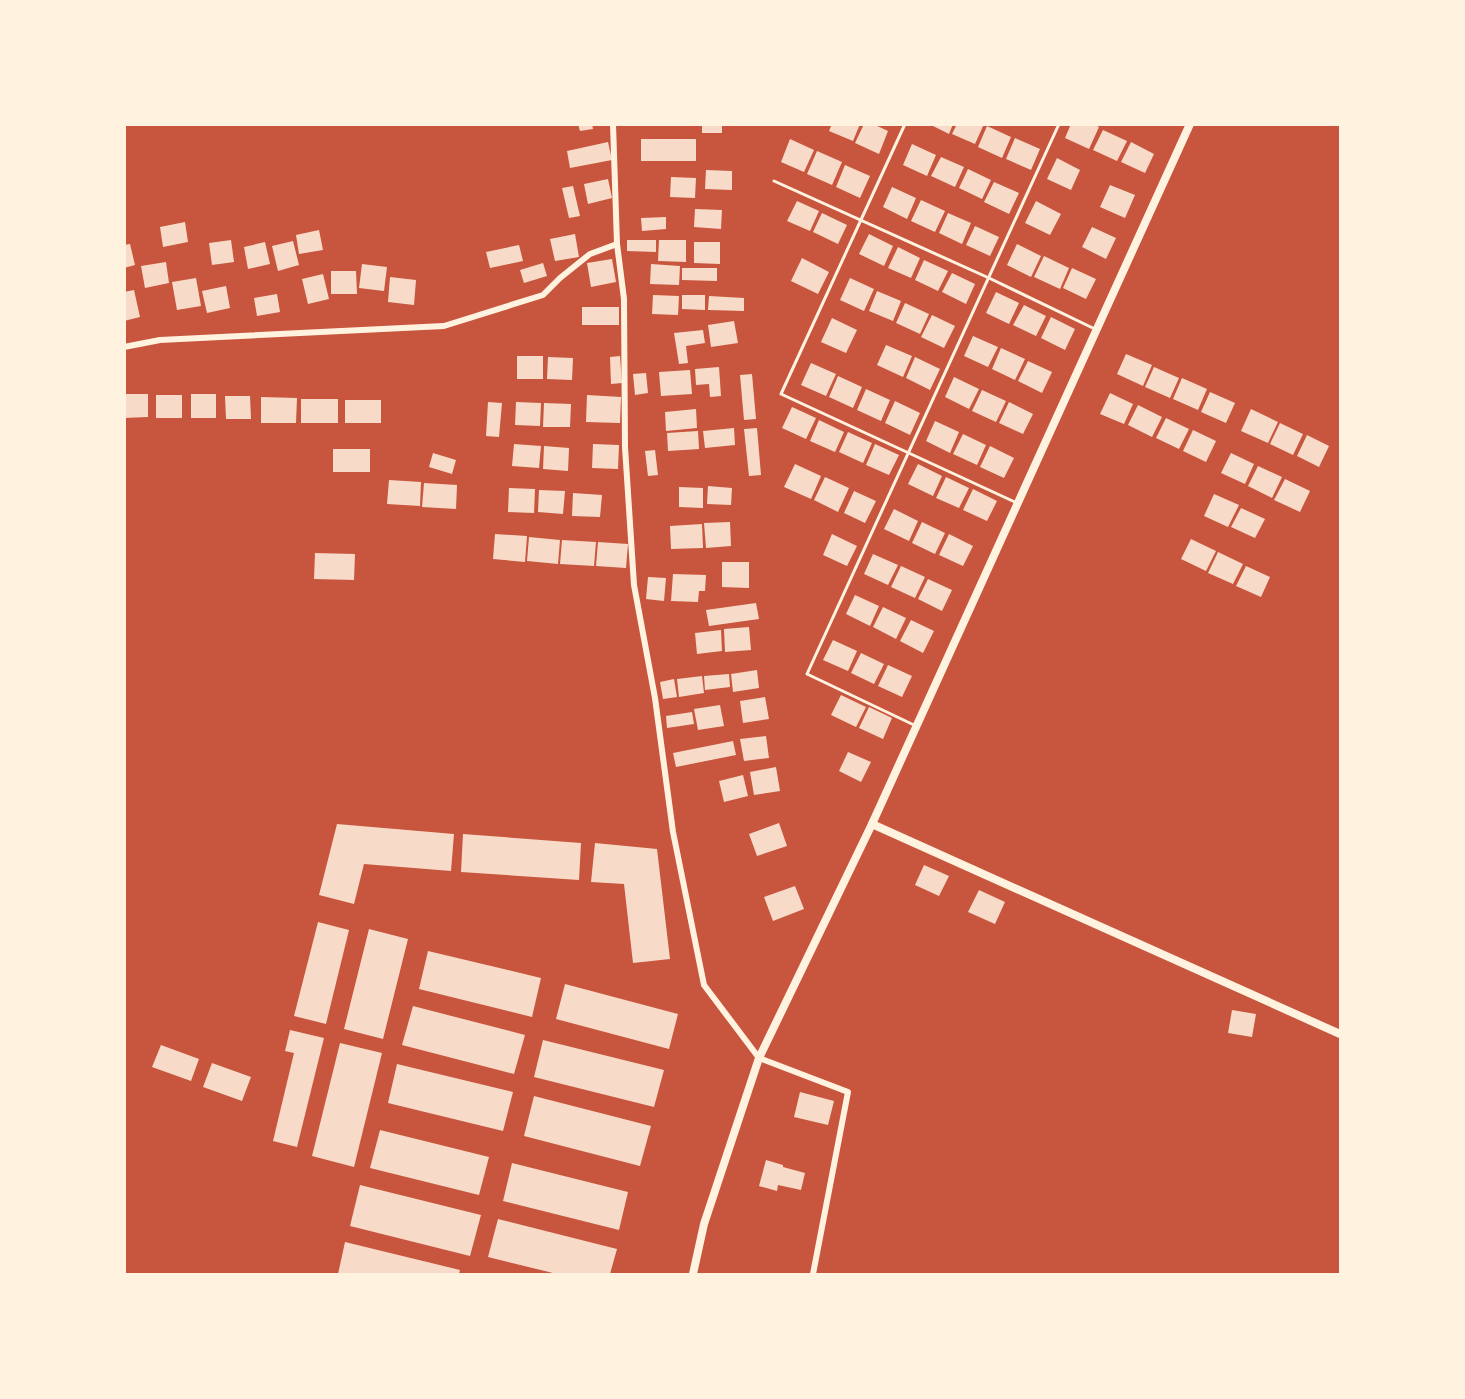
<svg xmlns="http://www.w3.org/2000/svg" width="1465" height="1399" viewBox="0 0 1465 1399" font-family="Signika,sans-serif">
<rect width="100%" height="100%" fill="#c8553d"/>
<g fill="#f7dbc8">
<polygon points="578,124 592,124 593,129 580,131"/>
<rect x="702" y="124" width="20" height="9"/>
<polygon points="832,124 860,124 853,141 829,131"/>
<polygon points="864,124 873,124 888,131 879,154 855,143"/>
<polygon points="929,124 953,124 949,134"/>
<polygon points="957,124 984,124 975,144 952,134"/>
<polygon points="1071,124 1093,124 1099,127 1089,149 1065,138"/>
<polygon points="987,126 1011,137 1002,158 978,147"/>
<polygon points="1103,130 1127,141 1117,161 1093,150"/>
<polygon points="1015,138 1040,149 1031,170 1006,159"/>
<rect x="641" y="139" width="55" height="22"/>
<polygon points="790,139 814,150 804,172 781,162"/>
<polygon points="608,142 612,160 570,168 567,151"/>
<polygon points="1131,142 1154,154 1145,173 1121,162"/>
<polygon points="912,144 936,155 927,176 903,165"/>
<polygon points="817,151 842,162 832,185 807,174"/>
<polygon points="941,157 964,167 955,187 931,176"/>
<polygon points="1057,158 1080,170 1071,190 1047,179"/>
<polygon points="845,165 870,176 860,198 836,187"/>
<polygon points="968,169 991,180 982,199 959,188"/>
<polygon points="706,170 732,171 732,190 705,189"/>
<polygon points="671,177 696,178 695,198 670,197"/>
<polygon points="608,179 612,198 588,204 584,184"/>
<polygon points="994,182 1019,193 1009,214 984,202"/>
<polygon points="1110,185 1135,195 1125,218 1100,207"/>
<polygon points="573,186 580,216 569,218 562,188"/>
<polygon points="892,187 916,198 907,219 883,207"/>
<polygon points="921,200 945,211 935,232 911,221"/>
<polygon points="797,201 819,211 810,231 787,221"/>
<polygon points="1036,201 1061,214 1050,235 1025,223"/>
<polygon points="695,209 722,210 721,229 694,227"/>
<polygon points="822,213 847,225 838,244 813,232"/>
<polygon points="948,213 971,223 962,244 939,233"/>
<polygon points="666,217 666,229 642,231 641,218"/>
<polygon points="185,222 188,242 163,247 160,227"/>
<polygon points="975,226 999,237 990,256 966,245"/>
<polygon points="1092,227 1116,238 1106,259 1082,247"/>
<polygon points="319,230 323,250 299,254 296,235"/>
<polygon points="575,234 579,257 555,261 550,239"/>
<polygon points="869,234 893,246 884,266 859,254"/>
<polygon points="231,240 234,262 212,265 209,243"/>
<polygon points="627,240 656,240 656,252 627,251"/>
<polygon points="659,240 686,240 686,262 658,261"/>
<polygon points="293,241 299,265 278,271 272,246"/>
<polygon points="265,242 270,264 248,269 244,247"/>
<polygon points="694,242 720,242 720,264 694,263"/>
<polygon points="130,244 135,265 124,268 124,245"/>
<polygon points="1017,244 1041,256 1031,277 1007,265"/>
<polygon points="519,245 523,261 490,268 486,252"/>
<polygon points="898,247 920,258 911,278 888,268"/>
<polygon points="1044,256 1069,268 1060,289 1034,277"/>
<polygon points="802,258 829,272 818,294 791,281"/>
<polygon points="612,259 616,282 591,287 587,263"/>
<polygon points="924,260 948,271 938,291 915,280"/>
<polygon points="166,262 169,283 145,288 141,266"/>
<polygon points="543,263 547,276 524,283 520,270"/>
<polygon points="362,264 387,267 384,291 359,288"/>
<polygon points="651,264 680,266 679,285 650,284"/>
<polygon points="682,268 717,268 717,281 682,280"/>
<polygon points="1072,268 1096,279 1086,299 1063,288"/>
<polygon points="331,271 356,271 357,294 331,294"/>
<polygon points="952,273 975,284 966,304 942,292"/>
<polygon points="323,274 329,299 308,304 302,279"/>
<polygon points="390,277 416,280 414,305 388,302"/>
<polygon points="196,278 201,306 177,310 172,282"/>
<polygon points="850,278 874,289 864,311 840,300"/>
<polygon points="226,286 230,308 207,313 202,291"/>
<polygon points="134,290 140,317 124,321 124,292"/>
<polygon points="877,291 901,301 893,321 869,311"/>
<polygon points="996,292 1019,303 1009,324 986,313"/>
<polygon points="277,294 280,312 257,316 254,298"/>
<polygon points="653,295 679,296 678,315 652,314"/>
<polygon points="682,295 705,295 705,310 682,309"/>
<polygon points="709,296 744,298 744,311 708,310"/>
<polygon points="905,303 929,314 920,334 896,323"/>
<polygon points="1024,305 1046,316 1036,336 1013,325"/>
<rect x="582" y="307" width="37" height="18"/>
<polygon points="932,315 955,326 944,348 921,337"/>
<polygon points="1051,317 1075,329 1065,350 1041,338"/>
<polygon points="832,318 857,330 846,353 821,342"/>
<polygon points="734,321 738,343 711,347 708,325"/>
<polygon points="703,330 705,343 686,346 688,363 679,364 674,333"/>
<polygon points="973,336 998,347 988,367 964,356"/>
<polygon points="886,345 912,356 903,377 877,365"/>
<polygon points="1001,348 1025,359 1015,380 992,369"/>
<polygon points="1126,354 1152,365 1143,386 1117,374"/>
<rect x="517" y="356" width="26" height="23"/>
<polygon points="620,356 622,383 611,384 610,357"/>
<polygon points="548,357 573,358 572,380 547,379"/>
<polygon points="915,357 940,369 930,390 906,378"/>
<polygon points="1028,361 1052,372 1042,393 1018,381"/>
<polygon points="811,363 836,374 826,396 801,385"/>
<polygon points="719,367 721,396 710,397 709,384 696,385 695,369"/>
<polygon points="1154,367 1179,378 1170,398 1145,387"/>
<polygon points="690,370 692,394 661,396 659,372"/>
<polygon points="646,373 648,393 635,395 633,374"/>
<polygon points="752,374 756,419 744,420 740,375"/>
<polygon points="838,376 862,387 853,408 829,397"/>
<polygon points="954,377 979,389 969,409 945,397"/>
<polygon points="1182,378 1207,389 1198,410 1173,399"/>
<polygon points="866,389 890,400 881,421 857,410"/>
<polygon points="982,390 1006,401 996,422 972,411"/>
<polygon points="1210,392 1235,403 1226,423 1201,412"/>
<polygon points="1110,393 1133,404 1124,424 1100,414"/>
<polygon points="124,394 148,394 148,417 124,418"/>
<rect x="191" y="394" width="25" height="24"/>
<rect x="156" y="395" width="26" height="23"/>
<polygon points="587,395 621,397 620,423 586,422"/>
<polygon points="225,396 250,396 251,419 226,419"/>
<polygon points="261,397 297,398 296,423 261,423"/>
<rect x="301" y="399" width="37" height="24"/>
<rect x="345" y="400" width="36" height="23"/>
<polygon points="895,401 920,413 910,435 885,423"/>
<polygon points="488,402 502,403 499,437 486,436"/>
<polygon points="516,402 541,403 540,426 515,425"/>
<polygon points="1009,402 1033,414 1023,434 999,423"/>
<polygon points="544,403 571,404 570,427 543,427"/>
<polygon points="1138,405 1162,417 1152,437 1128,425"/>
<polygon points="792,407 816,418 806,439 782,428"/>
<polygon points="696,409 697,428 666,431 665,412"/>
<polygon points="1251,409 1278,422 1268,443 1241,431"/>
<polygon points="1166,418 1189,429 1179,449 1156,438"/>
<polygon points="819,420 844,432 835,452 810,441"/>
<polygon points="935,421 959,432 950,453 926,441"/>
<polygon points="1280,423 1303,434 1293,455 1270,444"/>
<polygon points="734,428 735,445 705,448 703,431"/>
<polygon points="757,428 761,475 749,476 744,429"/>
<polygon points="1193,430 1216,441 1206,462 1183,451"/>
<polygon points="698,431 699,449 668,451 667,433"/>
<polygon points="848,432 872,443 863,463 839,452"/>
<polygon points="963,434 986,445 977,465 953,454"/>
<polygon points="1307,435 1329,446 1319,467 1297,456"/>
<polygon points="514,444 541,446 539,468 512,466"/>
<polygon points="593,444 619,445 618,469 592,468"/>
<polygon points="875,444 899,455 889,475 866,465"/>
<polygon points="544,446 569,448 568,471 543,469"/>
<polygon points="990,446 1014,458 1004,478 980,467"/>
<rect x="333" y="449" width="37" height="23"/>
<polygon points="655,450 658,475 648,476 645,451"/>
<polygon points="433,453 456,460 452,474 429,467"/>
<polygon points="1231,453 1254,464 1245,484 1221,473"/>
<polygon points="795,464 821,476 811,499 784,487"/>
<polygon points="918,464 942,476 933,496 908,484"/>
<polygon points="1258,466 1282,477 1272,498 1248,486"/>
<polygon points="825,477 849,488 838,512 814,500"/>
<polygon points="946,477 969,488 959,508 936,498"/>
<polygon points="1285,479 1310,491 1300,512 1274,500"/>
<polygon points="389,480 421,482 420,506 387,504"/>
<polygon points="424,483 457,485 456,509 422,507"/>
<polygon points="708,486 732,488 731,505 707,504"/>
<polygon points="679,487 703,488 703,508 679,507"/>
<polygon points="509,488 535,489 534,513 508,512"/>
<polygon points="973,489 997,501 987,521 963,510"/>
<polygon points="539,490 565,491 563,514 538,512"/>
<polygon points="854,491 876,501 865,523 844,513"/>
<polygon points="573,493 602,495 600,517 572,516"/>
<polygon points="1214,494 1239,505 1228,527 1204,516"/>
<polygon points="1241,508 1265,519 1255,538 1231,527"/>
<polygon points="894,509 918,521 909,541 884,529"/>
<polygon points="730,522 731,546 706,548 704,523"/>
<polygon points="922,522 945,533 935,554 912,543"/>
<polygon points="702,524 703,548 671,549 670,526"/>
<polygon points="495,534 527,536 525,562 493,559"/>
<polygon points="832,534 857,546 847,566 823,555"/>
<polygon points="949,534 973,546 963,566 939,555"/>
<polygon points="529,537 560,540 558,564 527,561"/>
<polygon points="1191,539 1216,551 1206,571 1181,559"/>
<polygon points="562,540 596,542 594,566 560,564"/>
<polygon points="598,542 628,544 626,568 596,566"/>
<polygon points="1218,552 1243,564 1233,584 1208,573"/>
<polygon points="315,553 355,554 354,580 314,579"/>
<polygon points="873,554 898,565 888,585 864,574"/>
<polygon points="722,562 749,562 749,588 722,587"/>
<polygon points="901,566 925,577 915,598 891,587"/>
<polygon points="1246,566 1270,577 1261,597 1236,586"/>
<polygon points="673,574 706,575 705,591 699,591 698,602 671,601"/>
<polygon points="648,577 666,578 664,601 646,599"/>
<polygon points="928,579 952,590 942,611 918,599"/>
<polygon points="855,595 879,606 870,626 846,614"/>
<polygon points="756,603 759,619 709,626 706,610"/>
<polygon points="883,607 906,618 896,639 873,627"/>
<polygon points="911,620 934,631 923,653 900,641"/>
<polygon points="749,627 751,650 725,652 724,629"/>
<polygon points="721,630 722,651 697,654 695,633"/>
<polygon points="833,640 857,651 848,671 823,660"/>
<polygon points="861,653 884,664 874,684 851,673"/>
<polygon points="888,665 912,676 902,697 878,686"/>
<polygon points="757,670 759,688 733,692 731,674"/>
<polygon points="729,674 730,687 705,690 704,676"/>
<polygon points="702,676 704,693 679,697 677,679"/>
<polygon points="674,679 677,697 663,699 660,682"/>
<polygon points="841,695 866,707 856,727 831,715"/>
<polygon points="765,697 769,719 743,723 740,701"/>
<polygon points="720,705 724,726 698,730 694,709"/>
<polygon points="869,707 892,718 883,739 859,728"/>
<polygon points="692,712 694,724 667,728 666,716"/>
<polygon points="766,736 769,758 744,761 740,739"/>
<polygon points="733,741 736,755 676,767 673,753"/>
<polygon points="848,752 871,762 861,782 839,771"/>
<polygon points="776,767 780,791 754,795 750,772"/>
<polygon points="743,775 748,796 724,802 719,781"/>
<polygon points="779,823 787,846 757,856 749,834"/>
<polygon points="337,824 454,834 451,871 364,864 354,904 319,895"/>
<polygon points="463,834 581,843 579,880 461,872"/>
<polygon points="595,843 657,849 670,959 633,963 624,884 591,882"/>
<polygon points="924,865 949,876 939,896 915,885"/>
<polygon points="795,886 804,909 773,921 764,897"/>
<polygon points="979,890 1005,902 995,924 968,912"/>
<polygon points="318,922 349,930 326,1024 294,1016"/>
<polygon points="369,929 408,939 383,1039 344,1029"/>
<polygon points="428,951 541,978 532,1017 419,989"/>
<polygon points="565,984 678,1014 669,1049 556,1019"/>
<polygon points="413,1006 525,1035 514,1074 402,1045"/>
<polygon points="1232,1010 1256,1014 1252,1037 1228,1033"/>
<polygon points="290,1030 324,1038 297,1147 273,1141 294,1053 285,1051"/>
<polygon points="543,1040 664,1070 654,1107 534,1077"/>
<polygon points="340,1043 382,1053 354,1167 312,1156"/>
<polygon points="161,1045 199,1059 191,1081 152,1067"/>
<polygon points="212,1063 251,1077 242,1101 203,1087"/>
<polygon points="397,1064 513,1092 503,1131 388,1103"/>
<polygon points="800,1092 834,1101 828,1125 794,1117"/>
<polygon points="534,1096 651,1126 640,1166 524,1136"/>
<polygon points="380,1130 489,1157 479,1195 370,1168"/>
<polygon points="766,1160 783,1165 783,1167 805,1173 801,1190 778,1185 777,1191 759,1186"/>
<polygon points="512,1163 628,1192 619,1230 503,1201"/>
<polygon points="360,1185 481,1215 470,1256 350,1226"/>
<polygon points="498,1219 617,1249 610,1274 557,1274 488,1257"/>
<polygon points="345,1242 460,1270 459,1274 338,1274"/>
</g>
<g fill="none" stroke-linecap="round" stroke-linejoin="round">
<g stroke="#fff3e0" stroke-width="3">
<polyline points="905,124 781,394 1017,503"/>
<polyline points="774,181 989,278 1097,330"/>
<polyline points="914,725 807,674 1059,124"/>
</g>
<g stroke="#fff3e0" stroke-width="6">
<polyline points="613,124 617,244 624,299 625,447 634,585 655,698 673,832 704,985 759,1058 848,1092 813,1274"/>
<polyline points="124,347 160,340 444,326 543,295 560,278 590,254 617,244"/>
</g>
<g stroke="#fff3e0" stroke-width="8">
<polyline points="872,824 1340,1034"/>
<polyline points="693,1274 704,1224 759,1058 872,824 1190,124"/>
</g>
</g>
<rect width="1465" height="1399" fill="none" stroke="#fff3e0" stroke-width="252"/>
</svg>
